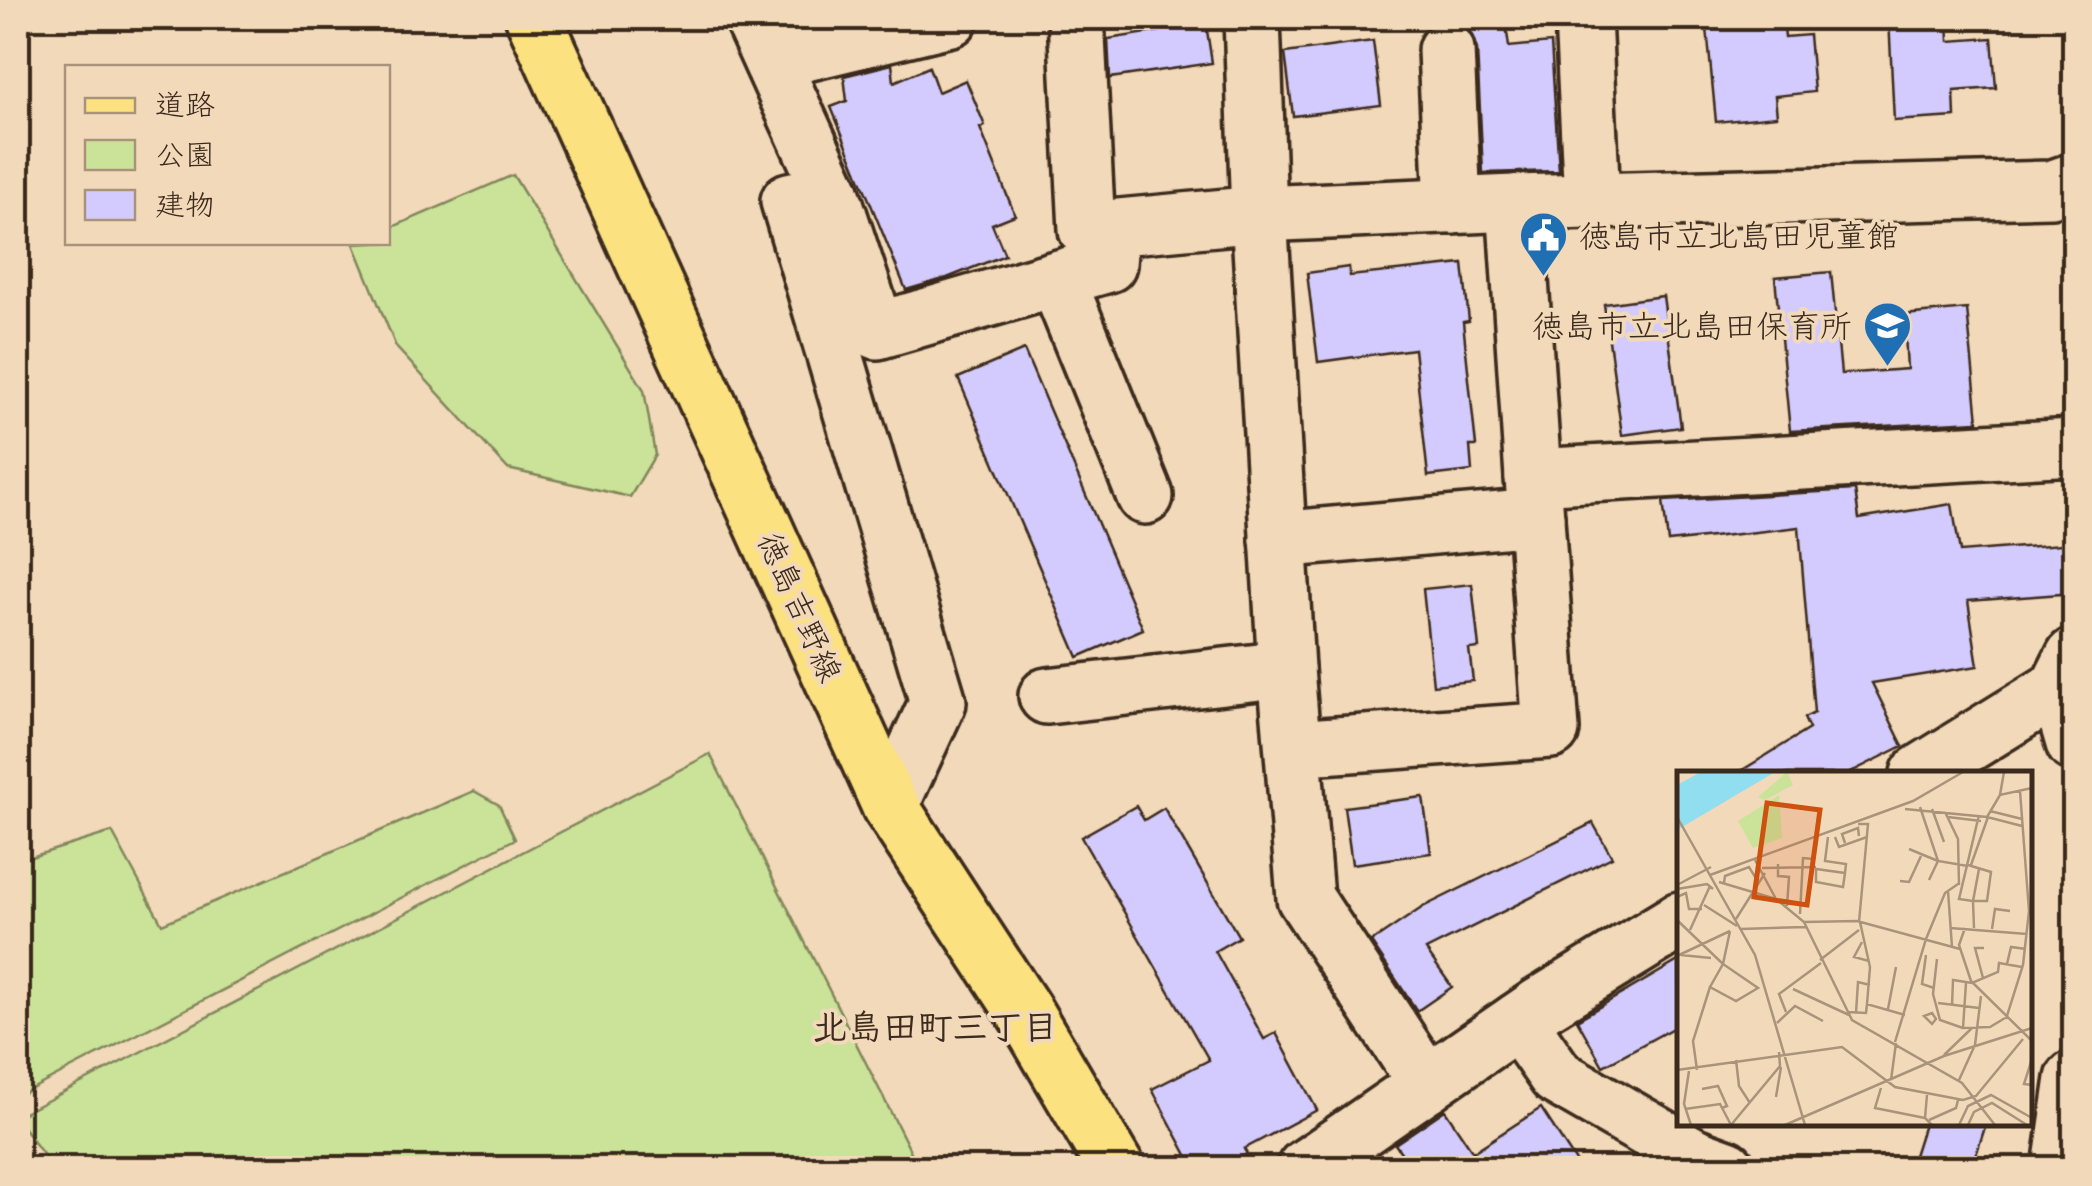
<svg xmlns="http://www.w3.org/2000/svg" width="2092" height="1186" viewBox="0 0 2092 1186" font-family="Itim,'Klee One',sans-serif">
<rect width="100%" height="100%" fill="#f2d9b9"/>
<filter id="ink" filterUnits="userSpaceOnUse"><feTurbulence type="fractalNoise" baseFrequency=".01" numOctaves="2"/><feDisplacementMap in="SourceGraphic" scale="20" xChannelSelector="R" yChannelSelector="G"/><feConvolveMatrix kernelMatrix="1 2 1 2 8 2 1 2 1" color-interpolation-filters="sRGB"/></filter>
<g filter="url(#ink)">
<g fill="#cae399" stroke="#82865c" stroke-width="2.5">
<polygon points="513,175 644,390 655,455 630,497 508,469 396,347 354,244 388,242 388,229"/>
<polygon points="710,754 919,1168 53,1168 18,1120 18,1116"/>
<polygon points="474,791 499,805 515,839 18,1096 18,861 112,832 162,924"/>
</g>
<g fill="#d3cbfd" stroke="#3b2a1e" stroke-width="2.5">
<polygon points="1468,18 1505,18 1509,47 1551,43 1559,171 1483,173 1477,49 1469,30"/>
<polygon points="1706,18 1783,18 1785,37 1809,35 1814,92 1775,96 1777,116 1716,122"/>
<polygon points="1889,18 1948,18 1949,41 1992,38 1996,88 1954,91 1955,117 1894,121"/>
<polygon points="1206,24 1212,63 1110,78 1108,39"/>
<polygon points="1373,41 1381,105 1293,116 1285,53"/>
<polygon points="892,64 894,82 929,67 938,92 966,80 985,126 980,128 1015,215 992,224 1005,255 947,278 906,290 831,107 847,101 844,76"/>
<polygon points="1463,264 1469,321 1463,322 1476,446 1470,446 1472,471 1428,476 1414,349 1318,362 1307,273 1349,267 1350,276"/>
<polygon points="1831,272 1841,374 1907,369 1904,315 1967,309 1978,421 1790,431 1775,277"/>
<polygon points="1663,296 1681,427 1622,435 1604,304"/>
<polygon points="1024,350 1143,629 1078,657 958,378"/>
<polygon points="1855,490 1859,519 1952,504 1960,552 2074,543 2074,593 1968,601 1978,666 1872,683 1903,746 1847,774 1736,774 1809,729 1804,718 1814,713 1799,527 1668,542 1663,501"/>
<polygon points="1472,584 1479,648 1469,649 1473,681 1433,685 1423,589"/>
<polygon points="1423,797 1431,853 1352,864 1344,807"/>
<polygon points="1136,806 1144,820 1164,808 1239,937 1215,951 1264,1039 1276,1033 1317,1110 1244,1149 1247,1154 1219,1168 1194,1168 1152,1089 1209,1060 1081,837"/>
<polygon points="1593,823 1612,857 1426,950 1452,987 1417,1011 1371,942 1423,907"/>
<polygon points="1680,960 1680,1024 1603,1066 1577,1020"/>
<polygon points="1541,1108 1580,1168 1412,1168 1395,1144 1445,1110 1473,1152"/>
<polygon points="1924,1124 1986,1124 1972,1168 1910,1168"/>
</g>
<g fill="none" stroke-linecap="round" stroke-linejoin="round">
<defs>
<g id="street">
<polyline points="752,18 831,192 789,201 938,702 890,806"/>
<polyline points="1076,18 1087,230 1259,214 1515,203 2051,189 2074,181"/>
<polyline points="1252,18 1259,214 1286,669 1305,898 1427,1084"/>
<polyline points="1583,18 1592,200"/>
<polyline points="1446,50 1453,206"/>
<polyline points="772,61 950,18"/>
<polyline points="831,192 877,331 1108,264 1111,228"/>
<polyline points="1515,203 1533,477"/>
<polyline points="1057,279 1145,496"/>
<polyline points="1278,540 1536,517"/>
<polyline points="2058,688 2074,743"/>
<polyline points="1047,696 1286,669"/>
<polyline points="1293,748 1551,730 1533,477 2074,447"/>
<polyline points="1919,774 2058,688 2074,656"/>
<polyline points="1518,1021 1557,1077 1694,1156 1727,1168"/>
<polyline points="1305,1168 1538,1007 1680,920"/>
<polyline points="2061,1168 2074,1079"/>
</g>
<polyline id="primary" points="534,18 890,806 1024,1011 1116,1168"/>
</defs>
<use href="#street" stroke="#3b2a1e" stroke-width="62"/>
<use href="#primary" stroke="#3b2a1e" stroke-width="62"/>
<use href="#street" stroke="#f2d9b9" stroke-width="55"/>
<use href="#primary" stroke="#fbe180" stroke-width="55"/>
</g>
</g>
<defs>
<symbol id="civic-pin" viewBox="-11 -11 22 30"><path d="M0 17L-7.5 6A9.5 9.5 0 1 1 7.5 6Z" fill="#1f6fb2" stroke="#f2d9b9"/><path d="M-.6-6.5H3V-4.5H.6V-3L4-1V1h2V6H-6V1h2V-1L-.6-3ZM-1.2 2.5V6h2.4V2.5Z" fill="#fff"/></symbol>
<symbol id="school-pin" viewBox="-11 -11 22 30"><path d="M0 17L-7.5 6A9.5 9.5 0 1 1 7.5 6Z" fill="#1f6fb2" stroke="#f2d9b9"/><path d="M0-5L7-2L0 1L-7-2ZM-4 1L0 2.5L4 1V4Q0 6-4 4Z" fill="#fff"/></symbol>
</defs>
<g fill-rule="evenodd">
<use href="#civic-pin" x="1516" y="208" width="55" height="75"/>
<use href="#school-pin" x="1860" y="298" width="55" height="75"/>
</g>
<g text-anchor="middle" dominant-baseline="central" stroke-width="8" stroke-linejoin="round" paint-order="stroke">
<g font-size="32" fill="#3b2a1e" stroke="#f2d9b9" text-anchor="start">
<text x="1579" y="236">徳島市立北島田児童館</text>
<text x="1852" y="326" text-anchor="end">徳島市立北島田保育所</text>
</g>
<g font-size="32" fill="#3b2a1e" stroke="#f2d9b9">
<text transform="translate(800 607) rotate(66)">徳島吉野線</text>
</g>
<g font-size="35" font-weight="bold" fill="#3b2a1e" stroke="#f2d9b9">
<text x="935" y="1027">北島田町三丁目</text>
</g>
</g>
<g transform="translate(1677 771)">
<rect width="355" height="355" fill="#f2d9b9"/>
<path d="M110,1L116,14L88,29L81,26ZM102,24L105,67L76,77L61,50Z" fill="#cae399"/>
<path d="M24,1H98L0,59V14Z" fill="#90deef"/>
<path fill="none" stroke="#a9937b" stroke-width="2.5" d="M327,1L323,24L355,17M323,24L310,46L345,55M243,36L261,90L291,95M228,38L310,46M255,38L267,71M313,40L345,48M268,41L281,68L282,114M0,46L78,184L128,354M271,46L304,50M181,53H191L182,151M151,66L148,90L169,93L168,102L166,116L139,111V98L168,102M158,66L162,76L190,66M168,72L165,63L181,57L182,65M232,78L261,90L252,109M78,89L99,128L127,151L175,249L285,312L318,354M101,93V105L112,106L110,135M291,94L314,101L310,130H296L302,98M294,94L311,46M85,97L139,96M33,104L236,30L286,1M223,110L232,111L244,85M42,111L99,128M47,112L48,105L72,96L80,109M0,114L34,96M0,118L30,113L36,118M271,120L275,176M0,126L9,122L12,138H25M27,134L60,155M123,143L126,87L137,88M59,148L88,102M0,149L46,193L33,216L59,230L81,217L46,193L53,160M127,151L180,150L283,178M183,151L193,196L190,233M273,157L350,163M288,157L282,174L294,210L355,270M297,157L296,130L282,128L302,44M64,158L129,156M315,158L318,138L333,140M13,159L33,115M185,171L177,186L192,190M4,184L34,187M249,184L245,213L257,217M0,185L53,160M260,188L256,223L263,249L286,257M143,189L182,159M330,193L334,176L349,178M306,207L298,177H307M289,212L286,257L313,256L328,247M116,218L172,244M261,232L302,237M275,235L276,209L295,212L321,201L322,192L345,196M211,238L219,196M109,241L102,223L144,192M170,241L189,242L190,233L228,244M179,242L181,211L193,214M255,242L259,248L255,253L247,245ZM329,248L346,194L352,140L343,20M100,252L118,235L146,250M218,271L249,168L268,122L281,113M267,284L295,257M355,288L347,313L355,314M59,289L62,315L73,332M0,299L165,276L218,316L286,329L299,325L346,268M20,299L16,270L33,216M12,300L7,333L14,354M214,309L219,272M282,309L298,274L304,225M204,317L198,337L248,347M25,318L41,315L50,335L45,337M250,324L248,347L255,354M99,326L104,296M8,338L43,333L54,354M252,349L279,337L281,329M54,354L103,295L102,281M108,354L267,285L355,257M282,354L291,335L314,324L355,347M291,354L297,341L315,332L350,354"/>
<path fill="#ce520f" fill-opacity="0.15" stroke="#ce520f" stroke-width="5" d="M90,32L143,39L130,134L77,126Z"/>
<rect width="355" height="355" fill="none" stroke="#3b2a1e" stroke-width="5"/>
</g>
<rect width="2092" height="1186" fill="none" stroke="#f2d9b9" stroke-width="60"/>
<rect x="30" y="30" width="2032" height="1126" fill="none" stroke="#3b2a1e" stroke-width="4" filter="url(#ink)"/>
<rect x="65" y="65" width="325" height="180" fill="#f2d9b9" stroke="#a9937b" stroke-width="2.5"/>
<rect x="85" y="98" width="50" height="15" fill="#fbe180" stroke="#a9937b" stroke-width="2.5"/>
<text x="155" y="115" font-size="30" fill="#3b2a1e">道路</text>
<rect x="85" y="140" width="50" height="30" fill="#cae399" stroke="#a9937b" stroke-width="2.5"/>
<text x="155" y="165" font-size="30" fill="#3b2a1e">公園</text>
<rect x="85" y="190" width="50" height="30" fill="#d3cbfd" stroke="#a9937b" stroke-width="2.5"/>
<text x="155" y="215" font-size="30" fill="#3b2a1e">建物</text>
</svg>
